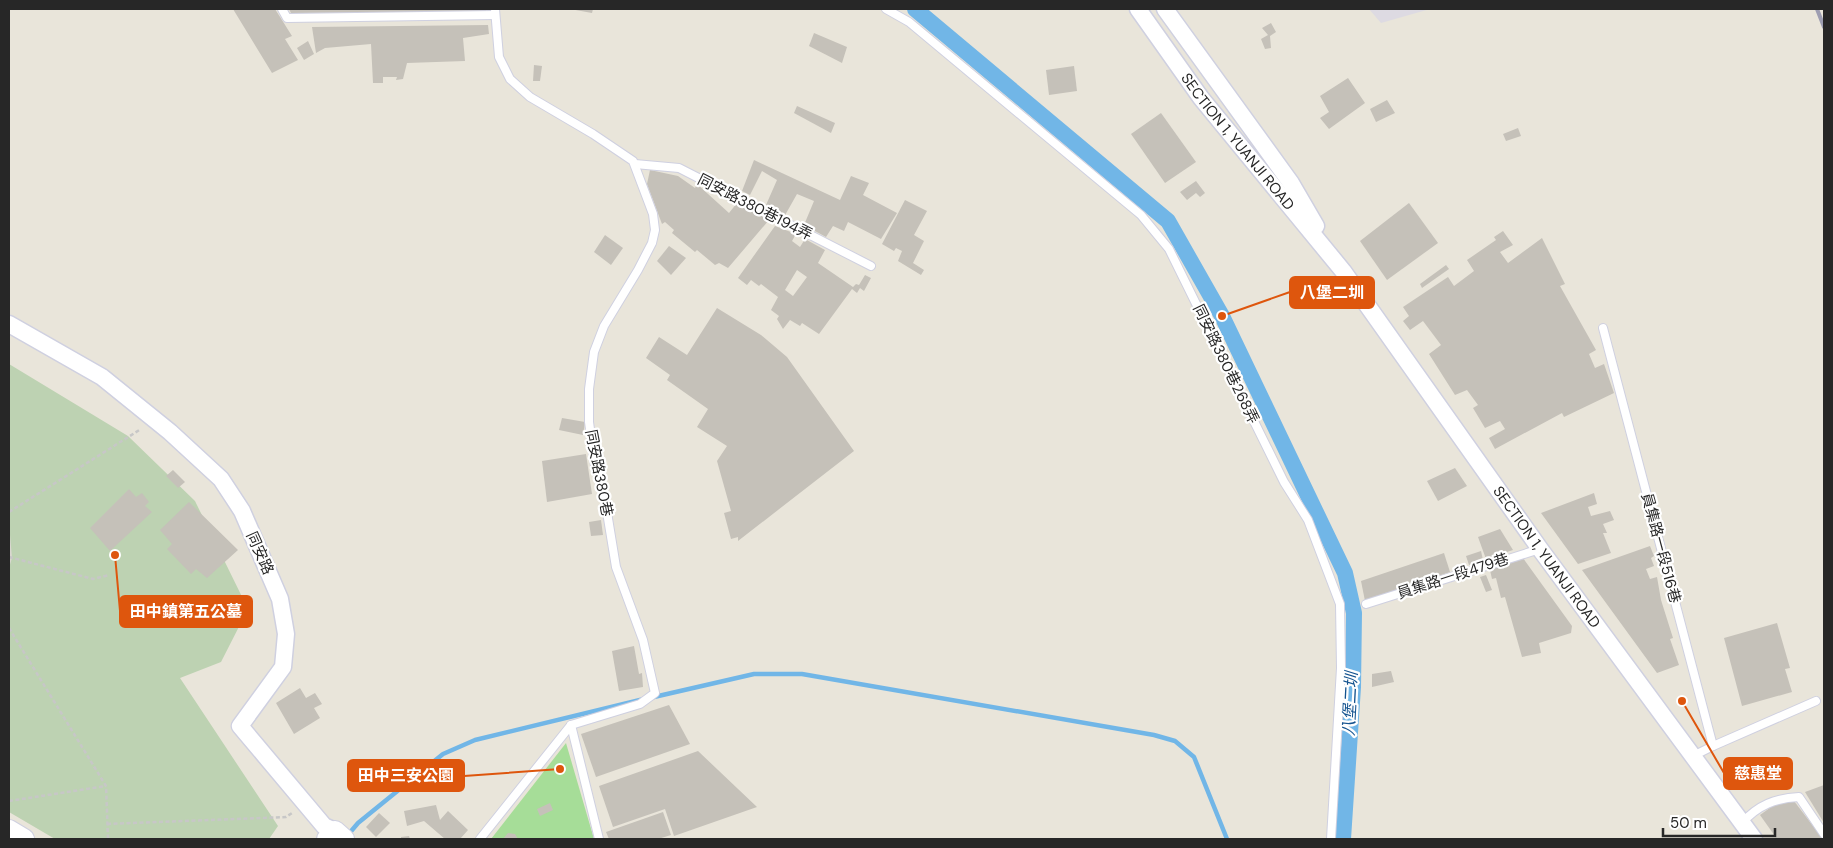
<svg xmlns="http://www.w3.org/2000/svg" width="1833" height="848" viewBox="0 0 1833 848" font-family="'DM Sans','Noto Sans TC',sans-serif">
<rect width="100%" height="100%" fill="#e9e5da"/>
<polygon fill="#dddae2" points="1369,9 1430,9 1381,23"/>
<polygon fill="#a6dd98" points="566,743 594,839 491,839"/>
<polygon fill="#bdd2b2" points="9,364 128,436 195,501 248,609 221,662 180,678 278,826 269,839 55,839 9,812"/>
<polygon fill="#dad7d0" points="9,523 12,558 9,568"/>
<g fill="none" stroke-linecap="round" stroke-linejoin="round">
<g stroke="#71b6e7" stroke-width="4.5">
<polyline points="654,697 754,674 802,674 1154,735 1175,741 1194,757 1227,839"/>
<polyline points="347,836 358,823 443,754 475,740 644,699"/>
</g>
<polyline stroke="#71b6e7" stroke-width="16" points="915,9 1168,221 1222,316 1345,573 1354,613 1353,687 1343,839"/>
</g>
<g fill="#c5c1b9" fill-rule="evenodd">
<polygon points="233,9 275,9 292,36 285,39 298,60 272,73"/>
<polygon points="289,9 486,9 486,12 291,13"/>
<polygon points="570,9 593,9 592,13"/>
<polygon points="1271,23 1276,32 1270,36 1271,48 1265,49 1261,39 1268,35 1262,28"/>
<polygon points="488,25 489,34 463,38 465,61 407,63 403,79 396,80 397,77 383,77 383,83 373,83 371,44 325,48 316,53 312,27"/>
<polygon points="814,33 847,47 842,63 809,46"/>
<polygon points="308,41 314,54 304,60 297,48"/>
<polygon points="534,65 542,66 540,81 533,81"/>
<polygon points="1074,66 1077,91 1049,95 1046,70"/>
<polygon points="1348,78 1365,103 1329,129 1320,118 1329,112 1320,96"/>
<polygon points="1387,100 1395,113 1376,122 1370,109"/>
<polygon points="797,106 835,123 831,133 794,113"/>
<polygon points="1161,113 1196,162 1165,183 1131,134"/>
<polygon points="1518,128 1521,136 1506,141 1503,134"/>
<polygon points="754,160 840,200 851,176 869,183 863,195 897,213 881,239 848,222 844,231 833,226 826,237 804,225 814,201 797,194 784,217 766,205 777,180 762,171 750,195 742,191"/>
<polygon points="650,170 678,176 695,188 697,184 729,213 737,203 769,220 728,268 719,263 715,265 697,250 695,252 672,233 674,230 665,222 662,224 647,184"/>
<polygon points="1196,181 1205,193 1200,197 1196,193 1187,200 1180,192"/>
<polygon points="905,200 927,211 914,235 924,241 913,263 924,270 921,275 898,261 902,251 896,248 894,251 882,244"/>
<polygon points="1409,203 1438,243 1387,280 1360,241"/>
<path d="M775,226L796,234L792,241L800,247L805,239L825,250L818,263L853,287L856,284L859,285L865,275L871,278L864,291L860,288L857,293L852,289L819,334L802,323L800,326L790,320L783,329L777,319L779,316L771,310L778,297L761,284L759,286L751,280L747,285L738,278ZM797,270L807,277L793,296L785,290Z"/>
<polygon points="1503,231 1513,245 1500,252 1508,263 1542,238 1565,284 1560,286 1596,350 1589,354 1595,368 1604,364 1614,393 1564,417 1562,413 1495,449 1489,438 1505,429 1500,421 1485,428 1473,408 1478,405 1467,390 1455,395 1429,354 1441,345 1423,321 1410,330 1403,321 1409,316 1403,307 1448,277 1454,286 1474,271 1467,260 1496,240 1494,237"/>
<polygon points="605,235 623,248 611,265 594,252"/>
<polygon points="669,246 686,258 671,275 657,261"/>
<polygon points="1446,265 1449,269 1422,288 1420,284"/>
<polygon points="717,308 761,335 787,357 854,451 738,541 738,537 731,539 724,513 731,511 717,461 727,446 697,427 708,409 667,380 670,375 646,358 659,337 687,355"/>
<polygon points="562,418 585,422 583,435 559,430"/>
<polygon points="586,454 592,494 547,502 542,461"/>
<polygon points="1455,468 1467,486 1438,501 1427,481"/>
<polygon points="173,470 185,482 178,488 166,476"/>
<polygon points="129,489 136,497 142,493 149,502 145,506 152,512 110,551 90,528"/>
<polygon points="1594,493 1597,504 1588,507 1591,516 1610,511 1614,520 1603,524 1607,533 1603,533 1611,553 1578,564 1541,513"/>
<polygon points="189,502 238,550 207,578 196,569 191,574 167,549 172,544 160,530"/>
<polygon points="601,520 603,535 591,536 589,522"/>
<polygon points="1500,529 1513,550 1486,559 1478,537"/>
<polygon points="1650,546 1654,556 1651,558 1654,566 1646,569 1650,579 1657,577 1661,600 1673,638 1670,639 1679,665 1657,673 1582,570"/>
<polygon points="1481,551 1483,560 1469,565 1466,556"/>
<polygon points="1444,553 1450,572 1365,601 1361,581"/>
<polygon points="1523,558 1572,626 1571,633 1539,643 1541,653 1522,657 1505,597 1501,598 1496,578 1492,579 1490,570"/>
<polygon points="1486,575 1492,590 1486,592 1480,577"/>
<polygon points="1777,623 1790,668 1785,669 1792,692 1742,706 1724,638"/>
<polygon points="634,646 639,674 642,673 643,687 619,691 612,651"/>
<polygon points="1391,671 1394,682 1372,687 1372,674"/>
<polygon points="300,688 306,698 315,693 322,704 314,708 320,718 294,734 276,703"/>
<polygon points="669,705 690,744 596,777 581,734"/>
<polygon points="698,751 757,807 674,836 665,809 613,827 599,786"/>
<polygon points="1824,785 1824,823 1805,792"/>
<polygon points="1786,801 1794,801 1823,839 1777,839 1760,815 1774,805"/>
<polygon points="550,803 553,810 540,816 537,809"/>
<polygon points="436,805 440,820 448,811 468,830 460,839 445,839 424,821 407,826 404,811"/>
<polygon points="663,812 671,835 658,839 609,839 606,832"/>
<polygon points="379,813 390,823 376,837 366,827"/>
<polygon points="508,833 515,834 518,839 503,839"/>
<polygon points="409,836 410,839 401,839 401,837"/>
</g>
<g fill="none" stroke-linecap="round" stroke-linejoin="round">
<defs>
<g id="service">
<polyline points="282,9 287,18 495,15"/>
<polyline points="886,9 909,22 1141,215 1169,249 1284,482 1308,520 1340,604 1341,668 1331,839"/>
<polyline points="635,164 679,168 871,266"/>
<polyline points="1603,328 1713,746 1693,756"/>
<polyline points="1366,604 1540,549"/>
<polyline points="571,725 599,839"/>
<polyline points="1713,746 1816,701"/>
<path d="M1742,823C1758,805 1776,798 1799,797L1824,834"/>
<polyline points="480,839 571,725 640,704 655,693 643,640 616,567 604,494 595,465 589,422 589,389 594,352 604,326 638,270 652,243 655,230 653,214 633,161 593,134 530,97 510,79 499,57 495,9"/>
</g>
<g id="minor">
<path id="s1" d="M1138,9L1201,98L1343,271L1540,549L1754,839"/>
<polyline points="1165,9 1291,183 1316,226"/>
<polyline points="9,324 102,377 170,432 221,479 242,511 280,599 286,634 283,667 240,726 324,826 335,831"/>
</g>
<g id="tertiary">
<polyline points="9,830 24,839"/>
<polyline points="327,839 335,831 344,839"/>
</g>
</defs>
<use href="#service" stroke="#cfd0e0" stroke-width="10"/>
<use href="#minor" stroke="#cfd0e0" stroke-width="19"/>
<use href="#tertiary" stroke="#cfd0e0" stroke-width="22"/>
<g stroke="#c7c7c7" stroke-width="2.5" stroke-dasharray="4 2.5" stroke-linecap="butt">
<polyline points="9,512 141,429"/>
<polyline points="9,557 93,579 109,575"/>
<polyline points="9,628 106,786 108,839"/>
<polyline points="9,801 106,786"/>
<polyline points="107,824 286,817 292,813"/>
</g>
<use href="#service" stroke="#fff" stroke-width="8"/>
<use href="#minor" stroke="#fff" stroke-width="16"/>
<use href="#tertiary" stroke="#fff" stroke-width="20"/>
<polyline stroke="#9d9db1" stroke-width="4" points="1817,9 1824,27"/>
</g>
<g text-anchor="middle" dominant-baseline="central" stroke-width="4.5" stroke-linejoin="round" paint-order="stroke">
<g font-size="15" fill="#272727" stroke="#fff">
<text stroke="none"><textPath href="#s1" startOffset="166">SECTION 1, YUANJI ROAD</textPath></text>
<text transform="translate(755 207) rotate(27)">同安路380巷194弄</text>
<text transform="translate(1226 364) rotate(64)">同安路380巷268弄</text>
<text transform="translate(599 473) rotate(79)">同安路380巷</text>
<text transform="translate(1661 548) rotate(75)">員集路一段516巷</text>
<text transform="translate(260 553) rotate(66)">同安路</text>
<text stroke="none"><textPath href="#s1" startOffset="684">SECTION 1, YUANJI ROAD</textPath></text>
<text transform="translate(1453 576) rotate(-18)">員集路一段479巷</text>
</g>
<g font-size="16" font-style="italic" fill="#14538f" stroke="#fff">
<text transform="translate(1350 704) rotate(-87)">八堡二圳</text>
</g>
</g>
<path fill="none" stroke="#de560d" stroke-width="2" d="M1222 316L1290 292M115 555L120 611M1682 701L1724 773M560 769L464 776"/>
<g fill="#de560d" stroke="#fff" stroke-width="2">
<circle cx="1222" cy="316" r="5"/>
<circle cx="115" cy="555" r="5"/>
<circle cx="1682" cy="701" r="5"/>
<circle cx="560" cy="769" r="5"/>
</g>
<g fill="#de560d" stroke="#de560d" stroke-width="2">
<rect x="1290" y="277" width="84" height="31" rx="5"/>
<rect x="120" y="596" width="132" height="31" rx="5"/>
<rect x="1724" y="758" width="68" height="31" rx="5"/>
<rect x="348" y="760" width="116" height="31" rx="5"/>
</g>
<g font-size="16" text-anchor="middle" font-weight="bold" fill="#fff">
<text x="1332" y="298">八堡二圳</text>
<text x="186" y="617">田中鎮第五公墓</text>
<text x="1758" y="779">慈惠堂</text>
<text x="406" y="781">田中三安公園</text>
</g>
<rect width="1833" height="848" fill="none" stroke="#272727" stroke-width="20"/>
<path d="M1663 828v8h112v-8" fill="none" stroke="#272727" stroke-width="2.5"/>
<text x="1670" y="828" font-size="15" fill="#272727" stroke="#ffffff" stroke-width="4" paint-order="stroke">50 m</text>
</svg>
